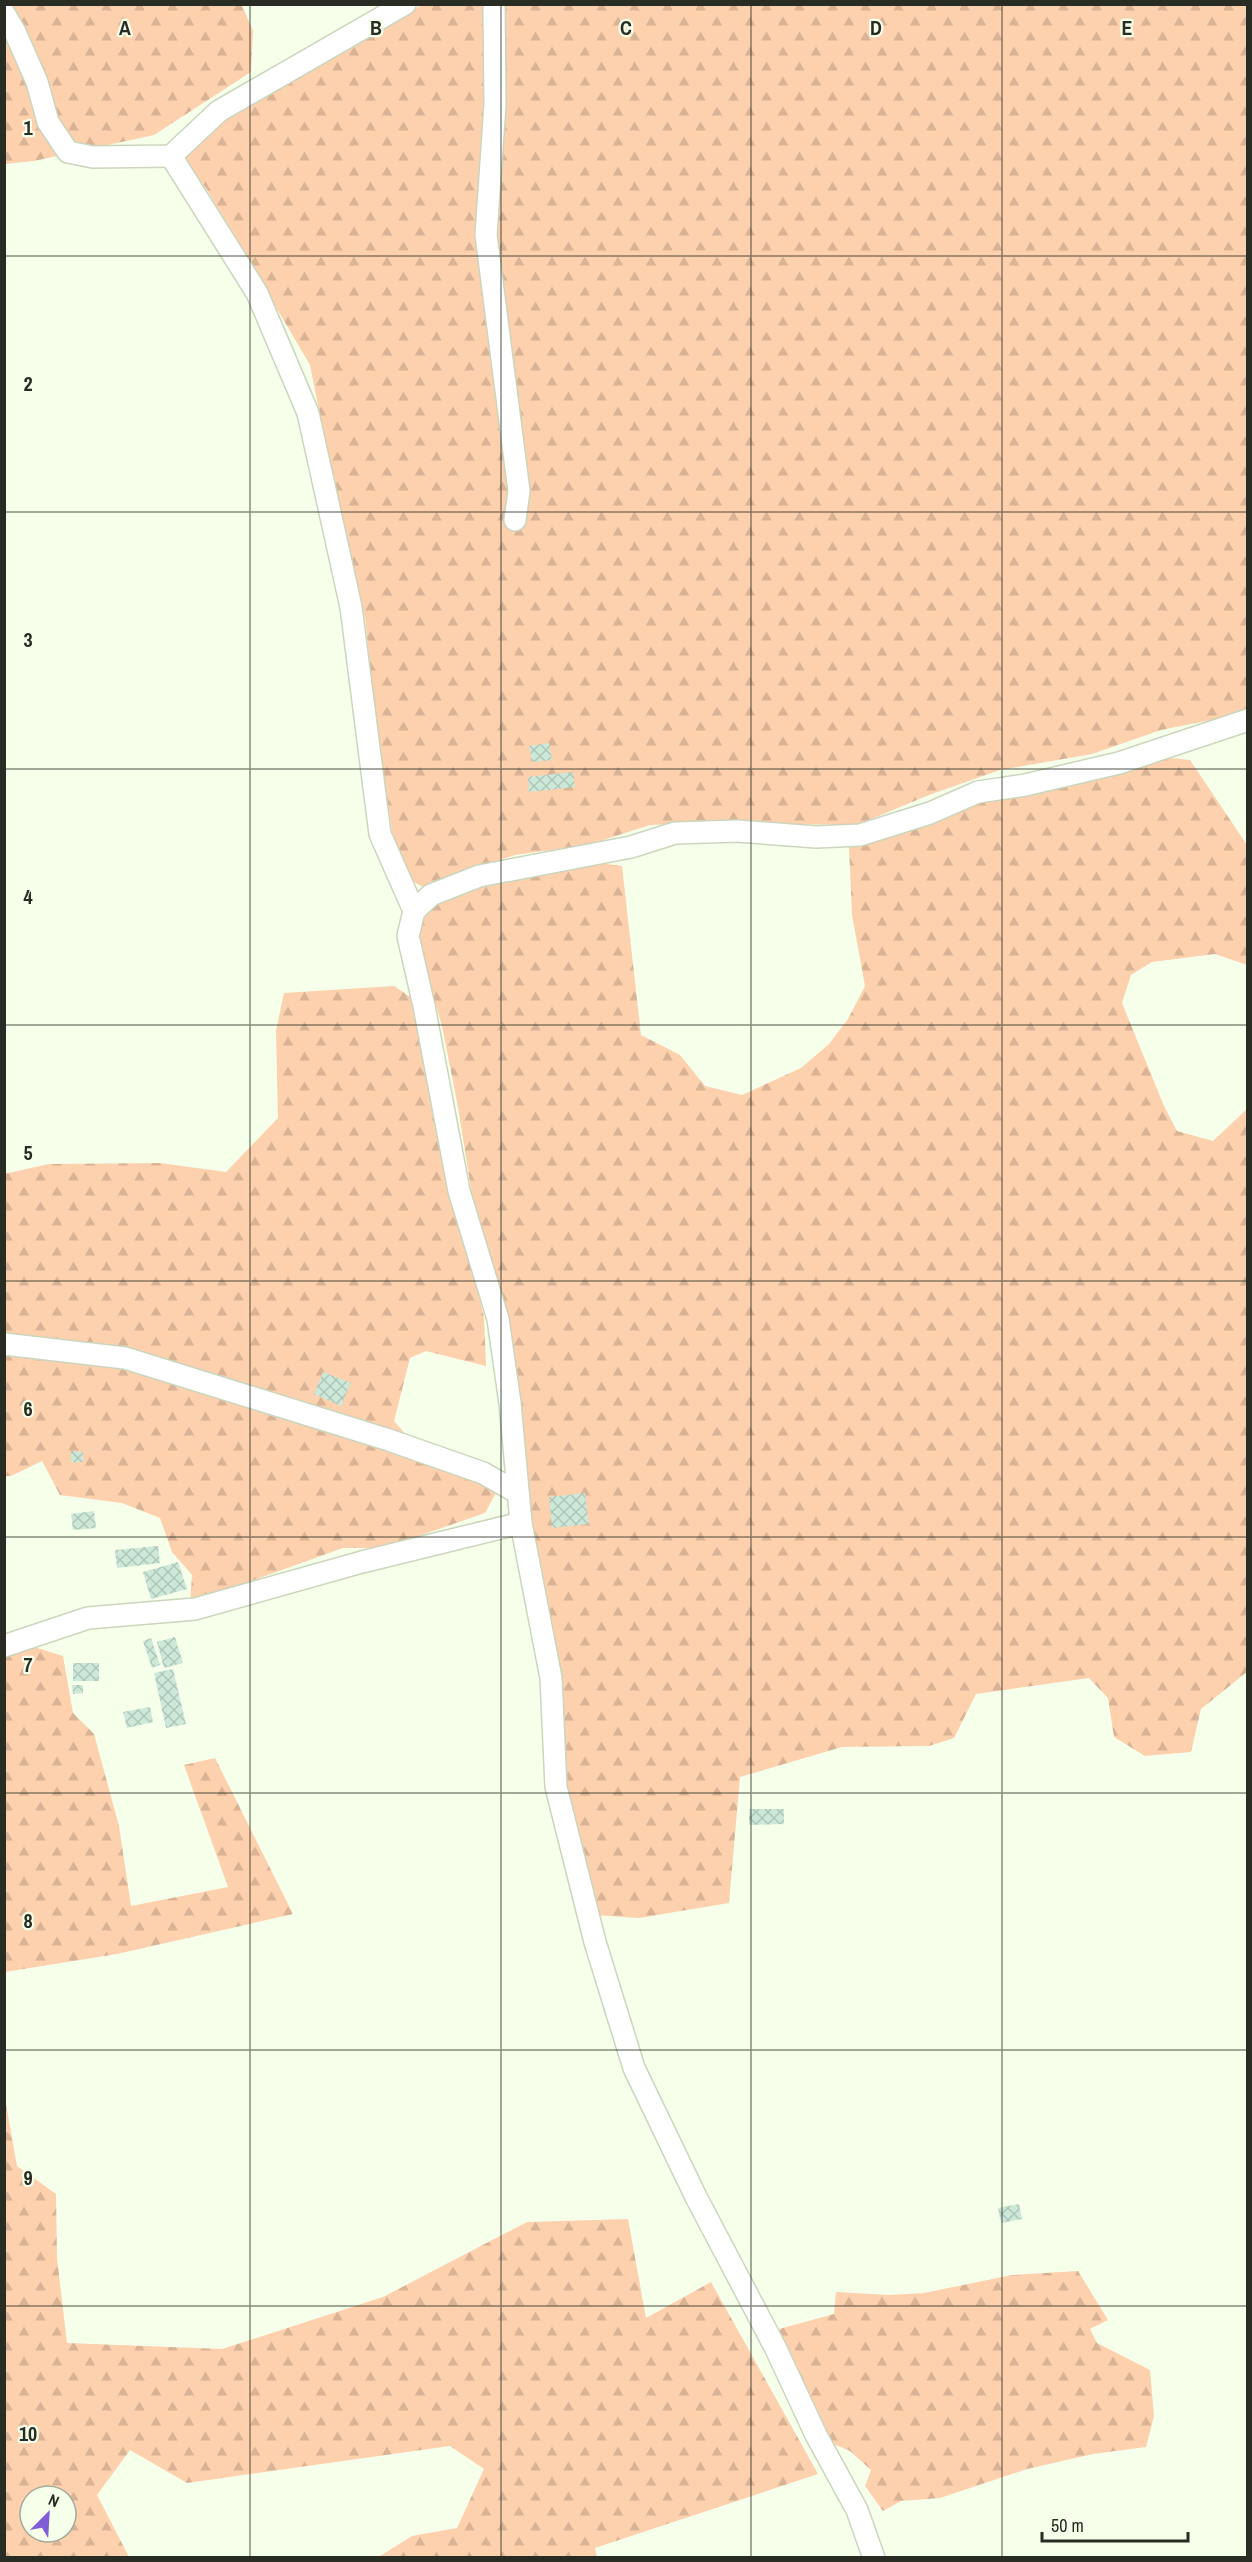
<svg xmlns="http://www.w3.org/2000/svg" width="1252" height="2562" viewBox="0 0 1252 2562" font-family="'Archivo Narrow',sans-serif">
<defs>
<pattern id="forest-firs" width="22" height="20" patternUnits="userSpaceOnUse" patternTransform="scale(1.5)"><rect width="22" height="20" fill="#fdd0ae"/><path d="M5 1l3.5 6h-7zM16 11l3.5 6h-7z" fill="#d9b395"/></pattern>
<pattern id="building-cross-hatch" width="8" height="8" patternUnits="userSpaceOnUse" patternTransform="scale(1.5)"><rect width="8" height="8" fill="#cce8d8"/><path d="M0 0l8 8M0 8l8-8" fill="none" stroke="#afc7b9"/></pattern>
</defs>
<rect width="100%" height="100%" fill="#f5ffea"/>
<g fill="url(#forest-firs)" fill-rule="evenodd">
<polygon points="5,5 242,5 253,31 251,72 154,135 34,161 5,164"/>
<polygon points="422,5 1247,5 1247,709 1236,715 1161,730 1092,754 1000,770 929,795 857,825 712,823 650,825 588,845 515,855 453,875 423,887 405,877 394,845 376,721 365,618 346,545 310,365 206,188 182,159 235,108 350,42"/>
<polygon points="1158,757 1190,760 1247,845 1247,965 1215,954 1152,962 1131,975 1122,1003 1164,1106 1177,1131 1213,1141 1247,1109 1247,1672 1201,1709 1191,1752 1145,1756 1114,1737 1108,1698 1089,1678 976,1694 954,1738 929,1746 842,1747 740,1777 729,1903 639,1918 594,1915 587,1865 560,1782 565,1753 563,1698 543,1605 478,1233 458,1107 442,1026 419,948 421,917 440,900 490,880 584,861 622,866 641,1035 680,1055 705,1086 742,1095 801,1068 829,1044 848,1019 865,986 852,915 849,846 982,797"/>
<polygon points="394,986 415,1000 465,1242 484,1317 486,1366 426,1351 410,1358 394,1421 430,1462 497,1491 485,1513 384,1548 343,1548 190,1603 192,1575 172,1552 160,1518 122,1503 60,1495 42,1461 11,1476 5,1476 4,1174 49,1164 160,1163 226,1172 278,1118 276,1031 284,993"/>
<polygon points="31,1646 63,1656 73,1713 94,1734 119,1826 131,1906 228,1887 184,1765 215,1758 293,1914 117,1954 5,1972 5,1653"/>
<path d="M4,2093L17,2166L56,2194L57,2258L67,2343L222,2349L383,2297L527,2222L628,2219L646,2318L711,2282L818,2474L595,2548L597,2557L377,2558L412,2536L457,2528L484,2469L450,2446L187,2483L130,2450L97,2495L129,2557H5ZM30,2496H66V2532H30Z"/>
<polygon points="1078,2271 1108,2320 1090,2329 1097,2343 1150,2370 1154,2416 1146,2447 1093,2454 1027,2469 940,2498 901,2501 883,2511 865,2486 871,2470 850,2451 826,2441 775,2338 779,2329 834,2314 836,2292 889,2295 924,2293 1012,2275"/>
</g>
<g fill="url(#building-cross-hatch)">
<polygon points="549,743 552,760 532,762 529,746"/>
<polygon points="573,772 575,787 529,792 528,777"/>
<polygon points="323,1372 351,1383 341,1406 314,1394"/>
<polygon points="71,1451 83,1452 83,1462 71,1462"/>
<polygon points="585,1493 589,1524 552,1528 549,1497"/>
<polygon points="94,1511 96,1528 73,1530 71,1514"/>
<polygon points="158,1546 160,1563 117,1568 115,1550"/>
<polygon points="178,1562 187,1589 151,1599 143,1572"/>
<polygon points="175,1637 183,1663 164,1668 157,1642"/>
<polygon points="151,1638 160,1665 152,1668 143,1641"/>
<rect x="73" y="1663" width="26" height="18"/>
<polygon points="173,1669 186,1724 166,1728 154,1673"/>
<polygon points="72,1685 83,1685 83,1693 73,1694"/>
<polygon points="150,1707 153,1722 127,1728 123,1712"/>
<polygon points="749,1809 784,1809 784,1824 749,1825"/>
<polygon points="1019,2204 1022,2219 1001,2223 998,2208"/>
</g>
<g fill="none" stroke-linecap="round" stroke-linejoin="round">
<defs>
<g id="street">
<polyline points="494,4 495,105 486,235 519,491 515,520"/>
<polyline points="4,13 15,32 37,82 48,122 68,152 93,157 171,156 219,111 405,4"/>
<polyline points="171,156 257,293 308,413 351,607 380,834 414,911"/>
<polyline points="4,1344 125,1358 389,1440 483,1473 518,1493"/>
<polyline points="4,1646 88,1618 195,1609 362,1562 521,1523"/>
<polyline points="874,2558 857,2510 816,2435 776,2349 696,2197 634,2068 595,1942 556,1787 551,1678 521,1523 510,1403 498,1319 459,1191 424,1006 408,936 414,911 431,895 479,876 631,847 675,833 737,831 816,837 860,835 930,813 978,792 1025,785 1119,763 1248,720"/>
</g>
</defs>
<use href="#street" stroke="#cbd6bd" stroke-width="24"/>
<use href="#street" stroke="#fff" stroke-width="21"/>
</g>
<path fill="none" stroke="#282c22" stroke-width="1.5" stroke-opacity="0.55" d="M250,4V2558M501,4V2558M751,4V2558M1002,4V2558M4,256H1248M4,512H1248M4,769H1248M4,1025H1248M4,1281H1248M4,1537H1248M4,1793H1248M4,2050H1248M4,2306H1248"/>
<g font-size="20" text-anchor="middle" font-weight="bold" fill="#282c22" stroke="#f5ffea" stroke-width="4.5" stroke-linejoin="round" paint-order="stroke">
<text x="125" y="35">A</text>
<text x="376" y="35">B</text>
<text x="626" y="35">C</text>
<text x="876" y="35">D</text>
<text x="1127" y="35">E</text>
<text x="28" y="135">1</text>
<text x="28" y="391">2</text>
<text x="28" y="647">3</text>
<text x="28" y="904">4</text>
<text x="28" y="1160">5</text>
<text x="28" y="1416">6</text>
<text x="28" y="1672">7</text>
<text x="28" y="1928">8</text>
<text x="28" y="2185">9</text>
<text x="28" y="2441">10</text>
</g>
<rect width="1252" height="2562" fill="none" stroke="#282c22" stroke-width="12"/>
<g transform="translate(48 2514) rotate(24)"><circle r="28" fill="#f5ffea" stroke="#a3ab9a" stroke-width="1.5"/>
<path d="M0-4.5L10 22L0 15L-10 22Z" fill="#825dd8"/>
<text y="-9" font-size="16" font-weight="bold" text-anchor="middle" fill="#282c22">N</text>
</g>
<path d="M1042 2532v9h146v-9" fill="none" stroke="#282c22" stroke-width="3"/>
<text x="1051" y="2532" font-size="18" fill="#282c22" stroke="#f5ffea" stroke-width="4.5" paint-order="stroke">50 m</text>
</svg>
